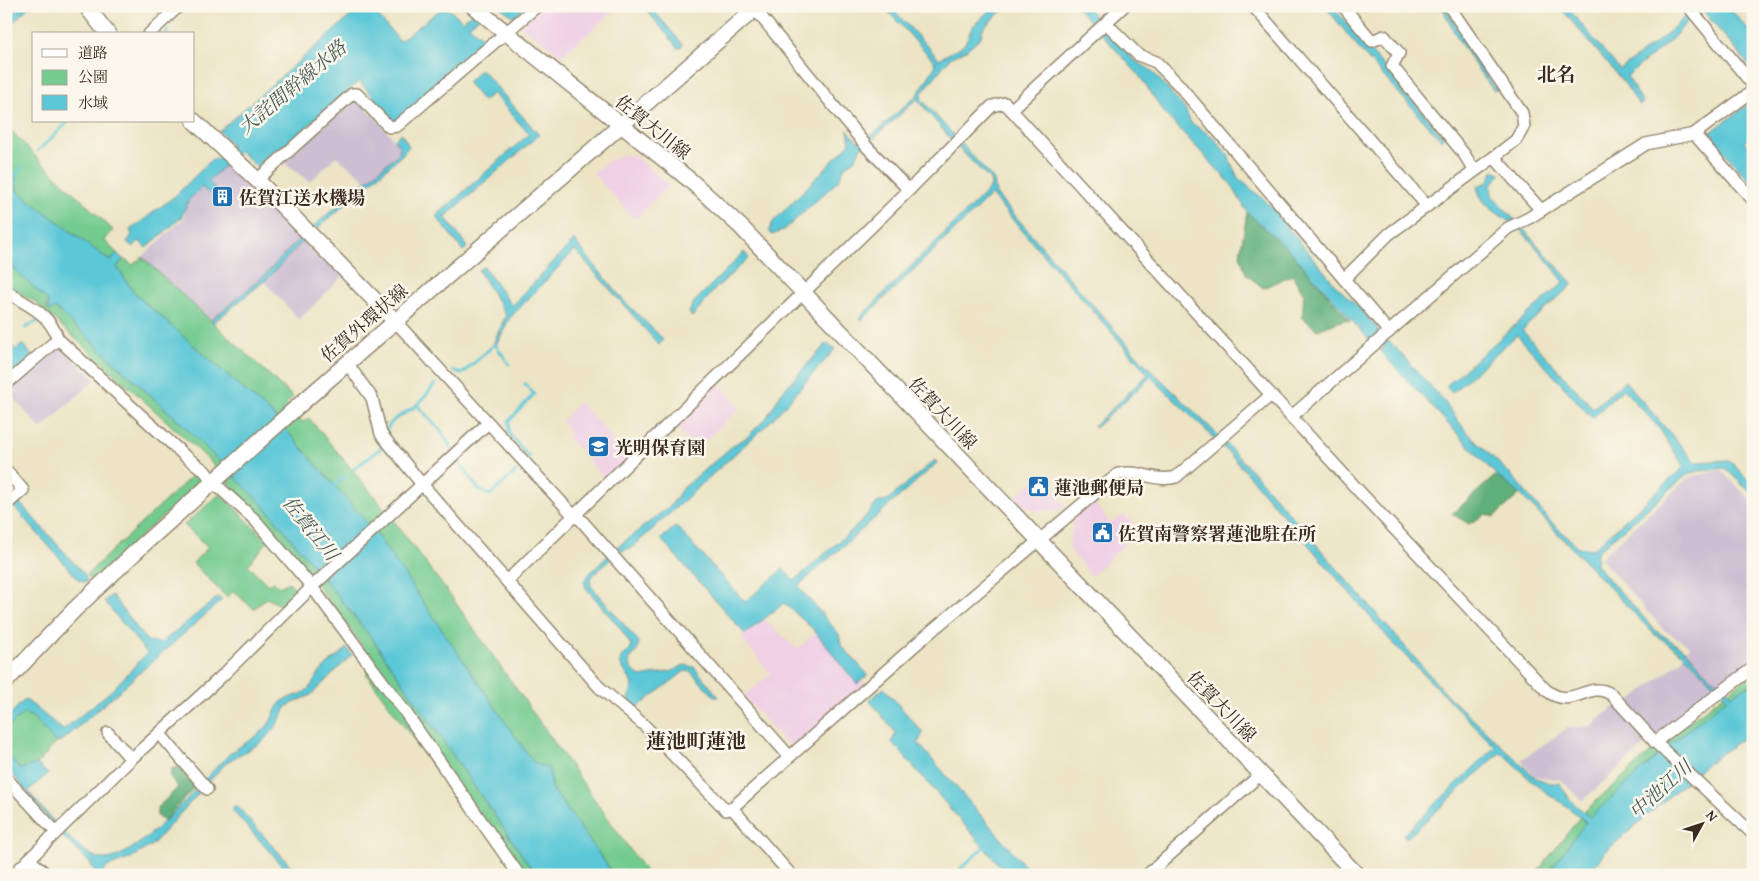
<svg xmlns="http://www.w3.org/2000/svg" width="1759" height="881" viewBox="0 0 1759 881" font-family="'Gentium Book Plus','Noto Serif JP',serif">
<rect width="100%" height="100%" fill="#fbf7ec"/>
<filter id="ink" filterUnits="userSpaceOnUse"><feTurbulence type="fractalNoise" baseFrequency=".02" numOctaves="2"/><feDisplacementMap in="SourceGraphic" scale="10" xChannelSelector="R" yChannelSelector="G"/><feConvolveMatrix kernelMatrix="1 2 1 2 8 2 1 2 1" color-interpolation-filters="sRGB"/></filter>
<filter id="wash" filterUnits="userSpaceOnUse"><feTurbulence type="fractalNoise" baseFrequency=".0096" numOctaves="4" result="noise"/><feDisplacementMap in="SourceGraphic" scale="20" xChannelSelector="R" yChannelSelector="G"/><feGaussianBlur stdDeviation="1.12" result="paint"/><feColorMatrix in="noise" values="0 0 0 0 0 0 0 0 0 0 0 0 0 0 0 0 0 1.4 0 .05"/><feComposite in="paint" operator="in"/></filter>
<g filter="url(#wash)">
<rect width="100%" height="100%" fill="#ece4c4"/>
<g fill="#efd0e5">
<polygon points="544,6 619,6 562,56 521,26"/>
<polygon points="624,154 636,157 669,185 635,220 593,173 609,161"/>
<polygon points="716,381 740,408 696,449 673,423"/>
<polygon points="579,402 631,458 606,481 567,436 571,433 561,421"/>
<polygon points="1040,475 1068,509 1034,511 1015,497"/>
<polygon points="1093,501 1110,523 1124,515 1140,530 1091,576 1069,548 1074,517"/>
<polygon points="761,616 797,649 821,629 865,684 795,745 786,744 744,696 771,674 742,639"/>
</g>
<g fill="#cdbed2">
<polygon points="6,6 26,6 6,25"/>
<polygon points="358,98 404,151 367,181 336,156 310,182 283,162 354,99"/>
<polygon points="227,160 344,275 299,320 263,280 210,323 142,257 184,218 186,200"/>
<polygon points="58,346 96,379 41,429 6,390"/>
<polygon points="1721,470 1753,503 1753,663 1655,736 1582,801 1561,780 1535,776 1521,760 1568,728 1591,726 1617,704 1629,702 1682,660 1690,646 1664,630 1600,558 1689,477"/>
</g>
<g fill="#73cb90" stroke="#577a57">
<polygon points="6,125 37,158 113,230 104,240 117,253 110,261 17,191 16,176 6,175"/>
<polygon points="142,257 293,397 286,404 303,422 309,418 384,508 450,595 648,875 614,875 552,788 549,769 533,763 375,532 274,416 134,293 117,267 123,259 133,265"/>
<polygon points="6,261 49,301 46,308 50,311 55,308 182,424 263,505 284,530 371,637 536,875 520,875 484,820 467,813 367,675 368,654 312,578 207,458 35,302 6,285"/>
<polygon points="194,474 206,479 145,532 92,582 87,574"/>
<polygon points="220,494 268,541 248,565 268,585 273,581 279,587 289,582 299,592 284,607 266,598 254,609 233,591 227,598 193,563 208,547 184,525"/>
<polygon points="1753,674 1753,683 1732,695 1729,691"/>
<polygon points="1724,695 1727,698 1671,744 1590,818 1584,812 1663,741"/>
<polygon points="24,713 33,717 56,743 37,764 20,769 6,753 6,729"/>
<polygon points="1580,817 1586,823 1549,871 1535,875"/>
</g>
<g fill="#5eaf7a" stroke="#4c6c4c">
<polygon points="1247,212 1289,250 1350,321 1344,320 1317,330 1302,317 1304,294 1292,275 1263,288 1246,274 1240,255"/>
<polygon points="1496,475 1520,494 1494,517 1486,514 1469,524 1452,514"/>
<polygon points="181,766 193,782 194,788 164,821 157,816 157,808 178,787 170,777 171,769"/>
</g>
<g fill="#5cc7d7" stroke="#4c787a">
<polygon points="22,6 30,6 6,29 6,21"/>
<polygon points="362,6 369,6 400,41 445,6 463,21 480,6 491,6 469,26 487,41 395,122 359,81 259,169 240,151 208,181 215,188 209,194 202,187 188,201 181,218 146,248 139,241 133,247 127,242 132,235 130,230 175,196 212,159 221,158 232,145 219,131"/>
<polygon points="499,6 526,6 514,17"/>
<polygon points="643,6 650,6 683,45 679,49"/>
<path d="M883,6H890L939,59L964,45L973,26L994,6H1007L983,28L981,37L966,50L950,58L921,94L922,100L994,180L996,194L1141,360L1216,433L1256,475L1447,695L1536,778L1550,783H1559L1572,802L1590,817L1671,744L1727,698L1684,654L1654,634L1520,494L1496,475L1381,352L1384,345L1376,338L1372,343L1289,250L1247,212L1231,184L1167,116L1138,74L1076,6H1087L1098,22L1135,61L1151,70L1185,109L1191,123L1212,136L1228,155L1238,178L1267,202L1338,288L1364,312L1381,333L1379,336L1391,343L1444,401L1465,430L1513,477L1549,520L1578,547L1593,549L1684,467L1659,428L1623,389L1592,418L1517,335L1452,393L1446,386L1564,282C1551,265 1537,247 1522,232C1507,216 1481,210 1477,186L1488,182L1494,170L1501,174L1491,185L1492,195L1573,284L1522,330L1593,408L1625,381L1695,462L1729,460L1753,485V495L1725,468L1699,471L1688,474L1597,552L1596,565L1656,631L1687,651L1711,678L1723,683L1732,695L1753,683V731L1704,766L1604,853L1588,875H1541L1549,871L1586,822L1565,805L1537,786L1501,752L1407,838L1403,835L1495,747L1390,640L1232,456L1151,377L1095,428L1094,426L1148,374L991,195L862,320L859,318L991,187L990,180L953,142L917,99L870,142L861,147L855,160L845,166L839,180L784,230L772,235L769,231L773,222L850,143L848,130L857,141L868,139L917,95L935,67L934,61Z"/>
<polygon points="1325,6 1332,6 1444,137 1441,140 1359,49"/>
<path d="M1442,6H1445L1482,69L1497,90L1494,91C1474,65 1454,37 1442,6Z"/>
<polygon points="1559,6 1566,6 1620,70 1663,37 1686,16 1689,20 1670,41 1627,76 1643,103 1639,105 1625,84"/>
<polygon points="1699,6 1728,6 1753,35 1753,70"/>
<polygon points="481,69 539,135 445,217 468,247 463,251 436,216 529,134 493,93 483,101 467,82"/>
<polygon points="1753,101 1753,134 1744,142 1753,152 1753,185 1708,134"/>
<polygon points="401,133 409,146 402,155 302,242 268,278 213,323 211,320 265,275 300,238 399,153 400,147 394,140"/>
<polygon points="6,175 16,176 17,191 110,261 117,253 123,259 117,267 134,293 274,416 375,532 533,762 549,769 552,788 614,875 536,875 371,637 284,530 263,505 182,424 55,308 50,311 48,310 48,301 6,261"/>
<polygon points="574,240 624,301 663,339 659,345 575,250 509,319 496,345 494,342 506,315 478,270 484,267 512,306"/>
<polygon points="744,252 749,258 715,289 692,317 689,313 693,303"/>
<polygon points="6,340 16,350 23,344 33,357 6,379"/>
<polygon points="827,343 835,349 772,420 633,547 619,552 590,578 591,586 639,642 637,651 629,660 631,668 640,677 673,671 684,665 694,667 719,697 715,697 691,672 685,671 634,710 628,703 633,684 620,664 621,657 630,650 631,645 620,628 586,588 584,581 587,576 616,548 671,505 682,489 735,444 746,438 767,417 782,392"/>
<polygon points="935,460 937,463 798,586 839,634 841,645 868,675 857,684 813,629 784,603 745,634 661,539 676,526 745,602 783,569 794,581 860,523 877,503 887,500"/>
<polygon points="19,502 85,575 88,583 79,580 14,507"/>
<polygon points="112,595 147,641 161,643 218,597 222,600 67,737 56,743 33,717 24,713 6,729 6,719 25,699 63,730 112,690 147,653 104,601"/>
<path d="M347,648L352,655L311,695L287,706L274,730L262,742L227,762L152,845L129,859L107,867L101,875H94L95,872L90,863L61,835L6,766V753L20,769L37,764L48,774L28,791C42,808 82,858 103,859C135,862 201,783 223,760C236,746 256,740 268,725C273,719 275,708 281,702C288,696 302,696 308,689C313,685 315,678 319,673C327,664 338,656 347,648Z"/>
<polygon points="884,688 923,733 918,743 1033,875 1008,875 892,742 896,733 869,700"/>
<polygon points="236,805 299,875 291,875 231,809"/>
</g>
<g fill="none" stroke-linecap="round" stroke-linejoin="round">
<g stroke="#5cc7d7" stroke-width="3">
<polyline points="165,34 168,31"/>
<polyline points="38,151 69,121"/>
<polyline points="16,176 21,167"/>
<polyline points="25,328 38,321"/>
<polyline points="453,370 462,374 495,344 509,364"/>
<polyline points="525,384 534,394 509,421 509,434 529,457"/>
<polyline points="417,405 441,431 452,449"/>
<path d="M385,434C390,417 405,415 417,405C424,399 430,390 436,383"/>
<polyline points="458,460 479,490 490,495 516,472"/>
<polyline points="354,469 380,449 383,440"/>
<polyline points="335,485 346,476"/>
<polyline points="954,875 984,847"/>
</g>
</g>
</g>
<g filter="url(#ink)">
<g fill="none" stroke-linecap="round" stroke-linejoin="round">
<defs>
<g id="minor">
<polyline points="1253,6 1427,206"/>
<polyline points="1343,6 1372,41 1384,36 1399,53 1392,66 1464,154 1474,170"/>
<polyline points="1449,6 1522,113 1524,126 1516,140 1494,157"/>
<polyline points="1688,6 1753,85"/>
<polyline points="755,9 867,147 909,190"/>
<polyline points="1106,23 1138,55 1156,62 1178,84 1389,332"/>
<polyline points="149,34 179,6"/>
<polyline points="1012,109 1124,6"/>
<polyline points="1694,134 1753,200"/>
<polyline points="257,180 352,94 357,94 389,127 397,126 537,6"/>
<polyline points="1344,279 1389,234 1494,157 1541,210"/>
<path d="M6,291C29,307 48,311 58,339L185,456L205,471L213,482L255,520L312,587L403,709L519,875"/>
<polyline points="395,321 574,516 581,520 789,756"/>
<path d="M347,363L372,398L381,434L421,483L599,687L644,725L726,810L732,808L922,639L1118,474C1141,469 1155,483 1176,477L1271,395"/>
<polyline points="6,384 58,339"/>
<polyline points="1292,416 1508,228 1529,218 1646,144 1694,134 1753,91"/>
<polyline points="6,470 23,490 6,505"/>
<path d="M507,581L909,190L992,106L1005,103L1357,489L1546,690C1573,712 1588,678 1612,695L1655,742L1753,834"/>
<polyline points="108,733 131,759"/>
<polyline points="160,734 207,789"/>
<polyline points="1655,742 1753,668"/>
<polyline points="6,778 56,832"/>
<polyline points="732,808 791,875"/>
<polyline points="29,859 47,875"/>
<polyline points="13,875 131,759 221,677 315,584 487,424"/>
<polyline points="1147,875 1261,774"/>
</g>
<g id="major">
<polyline points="86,6 108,34"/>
<polyline points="473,6 691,181 741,227 1357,875"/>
<polyline points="194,121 257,180 395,321"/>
<polyline points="6,681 75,609 145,543 297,407 758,6"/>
</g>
</defs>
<use href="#minor" stroke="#948771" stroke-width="14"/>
<use href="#major" stroke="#948771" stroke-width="18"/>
<use href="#minor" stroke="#fff" stroke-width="11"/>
<use href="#major" stroke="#fff" stroke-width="15"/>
</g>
</g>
<defs>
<symbol id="building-square" viewBox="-11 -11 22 22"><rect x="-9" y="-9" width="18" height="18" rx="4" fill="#1f6fb2" stroke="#fbf7ec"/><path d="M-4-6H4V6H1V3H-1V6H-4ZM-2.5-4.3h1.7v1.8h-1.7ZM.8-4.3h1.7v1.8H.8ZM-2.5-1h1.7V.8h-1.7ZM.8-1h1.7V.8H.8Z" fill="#fff"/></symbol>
<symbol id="school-square" viewBox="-11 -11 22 22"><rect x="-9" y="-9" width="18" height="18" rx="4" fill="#1f6fb2" stroke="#fbf7ec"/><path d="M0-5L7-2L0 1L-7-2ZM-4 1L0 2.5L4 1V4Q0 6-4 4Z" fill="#fff"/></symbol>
<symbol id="civic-square" viewBox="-11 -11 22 22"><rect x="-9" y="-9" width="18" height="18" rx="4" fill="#1f6fb2" stroke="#fbf7ec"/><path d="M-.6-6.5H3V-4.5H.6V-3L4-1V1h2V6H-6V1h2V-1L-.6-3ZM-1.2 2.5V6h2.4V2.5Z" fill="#fff"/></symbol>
</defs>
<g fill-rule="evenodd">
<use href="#building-square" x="210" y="184" width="25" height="25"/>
<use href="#school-square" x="586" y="434" width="25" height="25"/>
<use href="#civic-square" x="1026" y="474" width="25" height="25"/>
<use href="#civic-square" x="1090" y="520" width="25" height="25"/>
</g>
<g text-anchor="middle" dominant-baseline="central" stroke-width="5" stroke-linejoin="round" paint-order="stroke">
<g font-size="18" fill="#3b2a1e" stroke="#fbf7ec">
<text transform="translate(653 127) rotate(39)">佐賀大川線</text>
<text transform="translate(364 323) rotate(-41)">佐賀外環状線</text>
<text transform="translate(943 413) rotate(47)">佐賀大川線</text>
<text transform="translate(1222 706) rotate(46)">佐賀大川線</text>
</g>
<g font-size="18" font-weight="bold" fill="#3b2a1e" stroke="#fbf7ec" text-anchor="start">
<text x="239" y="197">佐賀江送水機場</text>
<text x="615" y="447">光明保育園</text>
<text x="1054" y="487">蓮池郵便局</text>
<text x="1118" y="533">佐賀南警察署蓮池駐在所</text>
</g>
<g font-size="19" font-weight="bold" fill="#3b2a1e" stroke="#fbf7ec">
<text x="1556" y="74">北名</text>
</g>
<g font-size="19" font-style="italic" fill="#455956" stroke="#fbf7ec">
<text transform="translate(292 87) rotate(-40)">大詫間幹線水路</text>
<text transform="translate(311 528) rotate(51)">佐賀江川</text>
<text transform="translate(1660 789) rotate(-42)">中池江川</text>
</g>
<g font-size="20" font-weight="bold" fill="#3b2a1e" stroke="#fbf7ec">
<text x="696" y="740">蓮池町蓮池</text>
</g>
</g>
<rect width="1759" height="881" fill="none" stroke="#fbf7ec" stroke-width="25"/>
<rect x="32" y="32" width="162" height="90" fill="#fbf7ec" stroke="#aea59a"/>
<rect x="42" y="49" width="25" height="8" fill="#ffffff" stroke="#aea59a"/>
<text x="78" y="58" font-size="15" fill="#3b2a1e">道路</text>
<rect x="42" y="70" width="25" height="15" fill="#73cb90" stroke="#aea59a"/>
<text x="78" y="82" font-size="15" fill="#3b2a1e">公園</text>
<rect x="42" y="95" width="25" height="15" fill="#5cc7d7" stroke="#aea59a"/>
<text x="78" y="108" font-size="15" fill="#3b2a1e">水域</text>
<g transform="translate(1702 824) rotate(50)" stroke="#fbf7ec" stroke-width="4" paint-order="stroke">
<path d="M0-4L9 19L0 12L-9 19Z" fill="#3b2a1e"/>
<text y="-8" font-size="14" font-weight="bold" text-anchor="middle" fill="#3b2a1e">N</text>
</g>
</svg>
